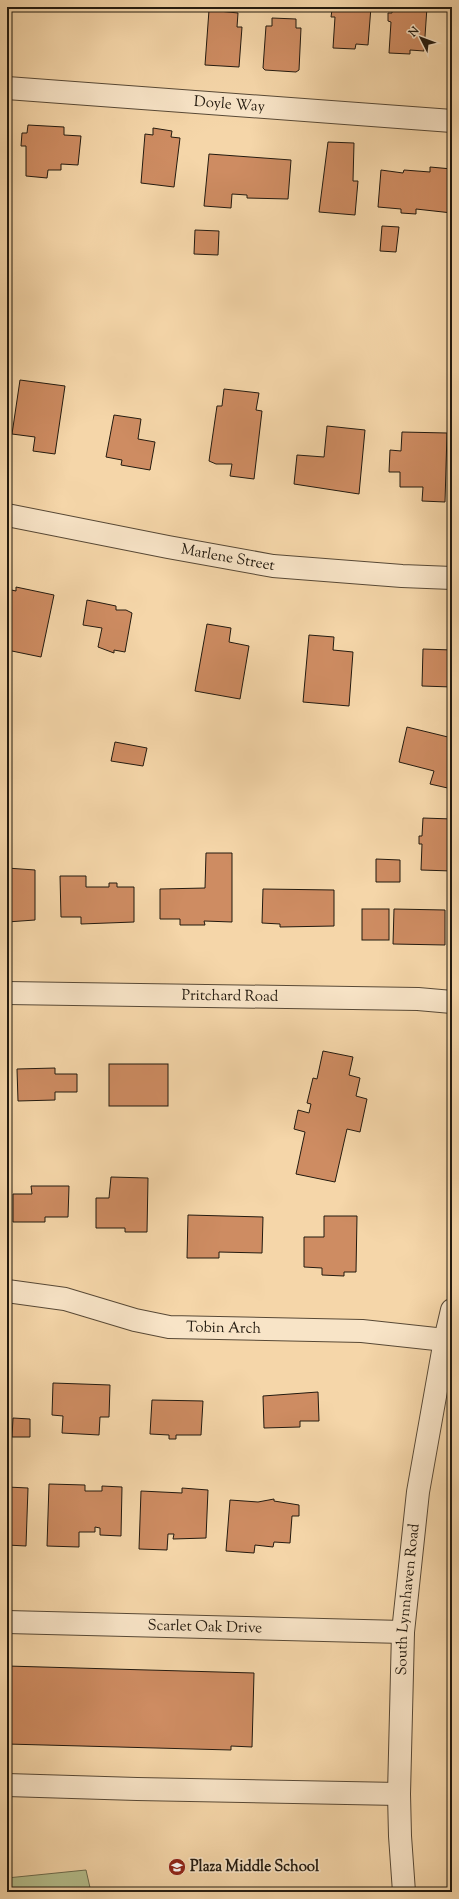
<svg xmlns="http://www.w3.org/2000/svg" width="459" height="1899" viewBox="0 0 459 1899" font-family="'Sorts Mill Goudy',serif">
<rect width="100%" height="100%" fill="#f5d6a9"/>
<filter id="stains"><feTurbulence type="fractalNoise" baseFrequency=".005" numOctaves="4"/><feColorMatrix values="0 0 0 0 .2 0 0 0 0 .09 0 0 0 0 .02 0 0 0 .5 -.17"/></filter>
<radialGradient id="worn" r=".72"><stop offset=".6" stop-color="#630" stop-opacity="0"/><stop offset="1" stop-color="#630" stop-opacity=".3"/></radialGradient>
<polygon fill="#b5bf8d" stroke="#6c6c4e" points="86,1870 91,1892 7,1892 7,1878"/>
<g fill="#ce8c62" stroke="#231a0f">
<polygon points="336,7 371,7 368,45 356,44 355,49 333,48 335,17 331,17 332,10 336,10"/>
<polygon points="392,7 427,7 424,51 410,50 410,54 389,53 391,22 388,21 388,13 392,13"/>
<polygon points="209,10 238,13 237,27 242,27 239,67 205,65"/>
<polygon points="272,18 296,19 296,28 301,28 299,70 296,72 265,70 263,68 266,26 272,26"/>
<polygon points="28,125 64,127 64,135 81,136 78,165 61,164 61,170 48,170 47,178 26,176 26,146 21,146 22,133 27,133"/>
<polygon points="153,128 172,131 171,137 180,138 174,187 141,183 145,134 153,135"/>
<polygon points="328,142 354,143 353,181 358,181 355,215 319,212"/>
<polygon points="209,154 291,160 288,199 247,198 247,195 232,194 231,208 204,206"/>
<polygon points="430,167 452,169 452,213 416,209 416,214 401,213 401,209 378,207 381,170 403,173 404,170 430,172"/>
<polygon points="382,226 399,227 396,252 380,251"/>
<polygon points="195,230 219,231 218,255 194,254"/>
<polygon points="20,380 65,386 55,454 33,451 35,437 12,434"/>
<polygon points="224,389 259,393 256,410 262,411 254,479 230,476 232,464 216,464 209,461 217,406 222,406"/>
<polygon points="114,415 141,419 138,439 155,442 150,470 121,465 122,460 106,457"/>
<polygon points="327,426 365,430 359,494 294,484 297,455 324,457"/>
<polygon points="402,432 447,433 445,502 422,501 423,487 400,487 400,472 389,472 390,450 401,451"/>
<polygon points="16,587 54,595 41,657 7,650 7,638 11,621 7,620 7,589 16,591"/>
<polygon points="87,600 116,606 116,610 126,610 132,613 125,652 114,650 114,653 98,647 102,628 83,625"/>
<polygon points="207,624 231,628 229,642 249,646 240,699 195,691"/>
<polygon points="309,635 334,637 333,650 353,652 349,706 303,702"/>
<polygon points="423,649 452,650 452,687 422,686"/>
<polygon points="407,727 452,738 452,789 430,784 434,771 399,762"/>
<polygon points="115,742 147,748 143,766 111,761"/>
<polygon points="423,818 452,819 452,871 421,870 422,844 419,844 419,836 422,836"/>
<polygon points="206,853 232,853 232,922 204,921 205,925 180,925 180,919 160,919 160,889 205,888"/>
<polygon points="376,859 400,860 400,882 376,882"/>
<polygon points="7,868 35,870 35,920 7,922"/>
<polygon points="60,876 86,876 86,887 109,887 109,883 117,883 117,887 134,887 134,922 81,924 81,917 61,917"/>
<polygon points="263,889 334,890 334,926 280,927 280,924 262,923"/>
<rect x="362" y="909" width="27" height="31"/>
<polygon points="394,909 445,910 445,945 393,944"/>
<polygon points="323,1051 353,1057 349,1075 360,1078 356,1096 367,1099 360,1132 347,1129 335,1182 296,1174 305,1132 294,1129 298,1110 309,1113 311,1104 307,1103 313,1078 317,1079"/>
<rect x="109" y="1064" width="59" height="42"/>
<polygon points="55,1068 55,1074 77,1074 77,1092 55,1092 55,1100 18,1101 17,1069"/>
<polygon points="111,1177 148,1178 147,1232 125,1232 125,1228 96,1228 96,1198 109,1198"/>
<polygon points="31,1186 69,1186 68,1217 45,1217 45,1222 13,1222 13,1194 32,1194"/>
<polygon points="188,1215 263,1217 262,1253 219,1252 219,1258 187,1258"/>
<polygon points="324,1216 357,1216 356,1272 344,1272 344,1276 322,1275 322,1268 304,1267 304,1237 324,1237"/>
<polygon points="53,1383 110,1385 109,1417 100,1417 99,1435 62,1433 63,1416 52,1415"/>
<polygon points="318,1392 319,1421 300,1421 300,1427 264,1428 263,1396"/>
<polygon points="152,1400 203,1401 201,1435 176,1435 176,1439 169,1439 169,1435 150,1434"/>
<polygon points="13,1418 30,1419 30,1437 12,1437"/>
<polygon points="49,1484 85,1485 85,1491 102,1491 102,1486 122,1487 121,1536 100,1535 100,1528 95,1527 95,1532 79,1532 79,1547 47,1546"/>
<polygon points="7,1487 28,1488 26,1546 7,1545"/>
<polygon points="182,1488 208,1490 206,1538 173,1539 174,1534 168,1534 167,1550 139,1549 141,1491 182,1493"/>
<polygon points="274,1499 274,1501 299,1505 299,1516 292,1516 290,1543 274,1542 273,1547 255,1545 254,1553 226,1551 230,1500 258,1502"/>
<polygon points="7,1666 254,1673 252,1747 231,1746 231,1750 7,1744"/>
</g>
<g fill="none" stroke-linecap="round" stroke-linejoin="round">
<defs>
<g id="minor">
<path id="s1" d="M7,88L452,121"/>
<path id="s2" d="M7,515L168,547L273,566L402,576L452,578"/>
<path id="s3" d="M7,993L418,999L452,1002"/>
<path id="s4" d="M7,1291L65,1299L135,1320L169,1327L362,1331L445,1340"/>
<path id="s5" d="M7,1622L403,1632"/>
<polyline points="7,1785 137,1789 399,1794"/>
<path id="s6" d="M404,1892L400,1836L399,1794L403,1632L418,1492L445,1340L452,1310"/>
</g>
</defs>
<use href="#minor" stroke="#584936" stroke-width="24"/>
<use href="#minor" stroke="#f8e4c7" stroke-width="22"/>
</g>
<defs>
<symbol id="school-disc" viewBox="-11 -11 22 22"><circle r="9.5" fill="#8f2418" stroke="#f8e4c7"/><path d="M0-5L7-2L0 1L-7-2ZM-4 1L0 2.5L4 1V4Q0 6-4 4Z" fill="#fff"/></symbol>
</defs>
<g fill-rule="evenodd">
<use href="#school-disc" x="167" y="1857" width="20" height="20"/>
</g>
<g text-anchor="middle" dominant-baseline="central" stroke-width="3.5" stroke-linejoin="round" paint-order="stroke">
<g font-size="15" fill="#231a0f" stroke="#f8e4c7">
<text stroke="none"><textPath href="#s1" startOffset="223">Doyle Way</textPath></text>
<text stroke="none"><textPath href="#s2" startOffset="225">Marlene Street</textPath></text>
<text stroke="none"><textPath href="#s3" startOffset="223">Pritchard Road</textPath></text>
<text stroke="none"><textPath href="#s4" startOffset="221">Tobin Arch</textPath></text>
<text stroke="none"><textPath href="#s6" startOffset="293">South Lynnhaven Road</textPath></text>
<text stroke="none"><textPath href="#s5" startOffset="198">Scarlet Oak Drive</textPath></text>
</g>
<g font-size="15" font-weight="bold" fill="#231a0f" stroke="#f8e4c7" text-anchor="start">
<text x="190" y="1867">Plaza Middle School</text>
</g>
</g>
<rect width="459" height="1899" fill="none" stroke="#f5d6a9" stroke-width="24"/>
<rect x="8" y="8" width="443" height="1883" fill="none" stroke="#231a0f" stroke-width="2"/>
<rect x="12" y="12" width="435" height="1875" fill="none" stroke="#231a0f"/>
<g transform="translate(421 38) rotate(312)" stroke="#f8e4c7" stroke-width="3" paint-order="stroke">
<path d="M0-3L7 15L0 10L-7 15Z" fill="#231a0f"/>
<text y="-6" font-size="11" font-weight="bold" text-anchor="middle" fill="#231a0f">N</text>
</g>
<rect width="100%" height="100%" filter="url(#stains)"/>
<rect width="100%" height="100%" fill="url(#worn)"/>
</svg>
